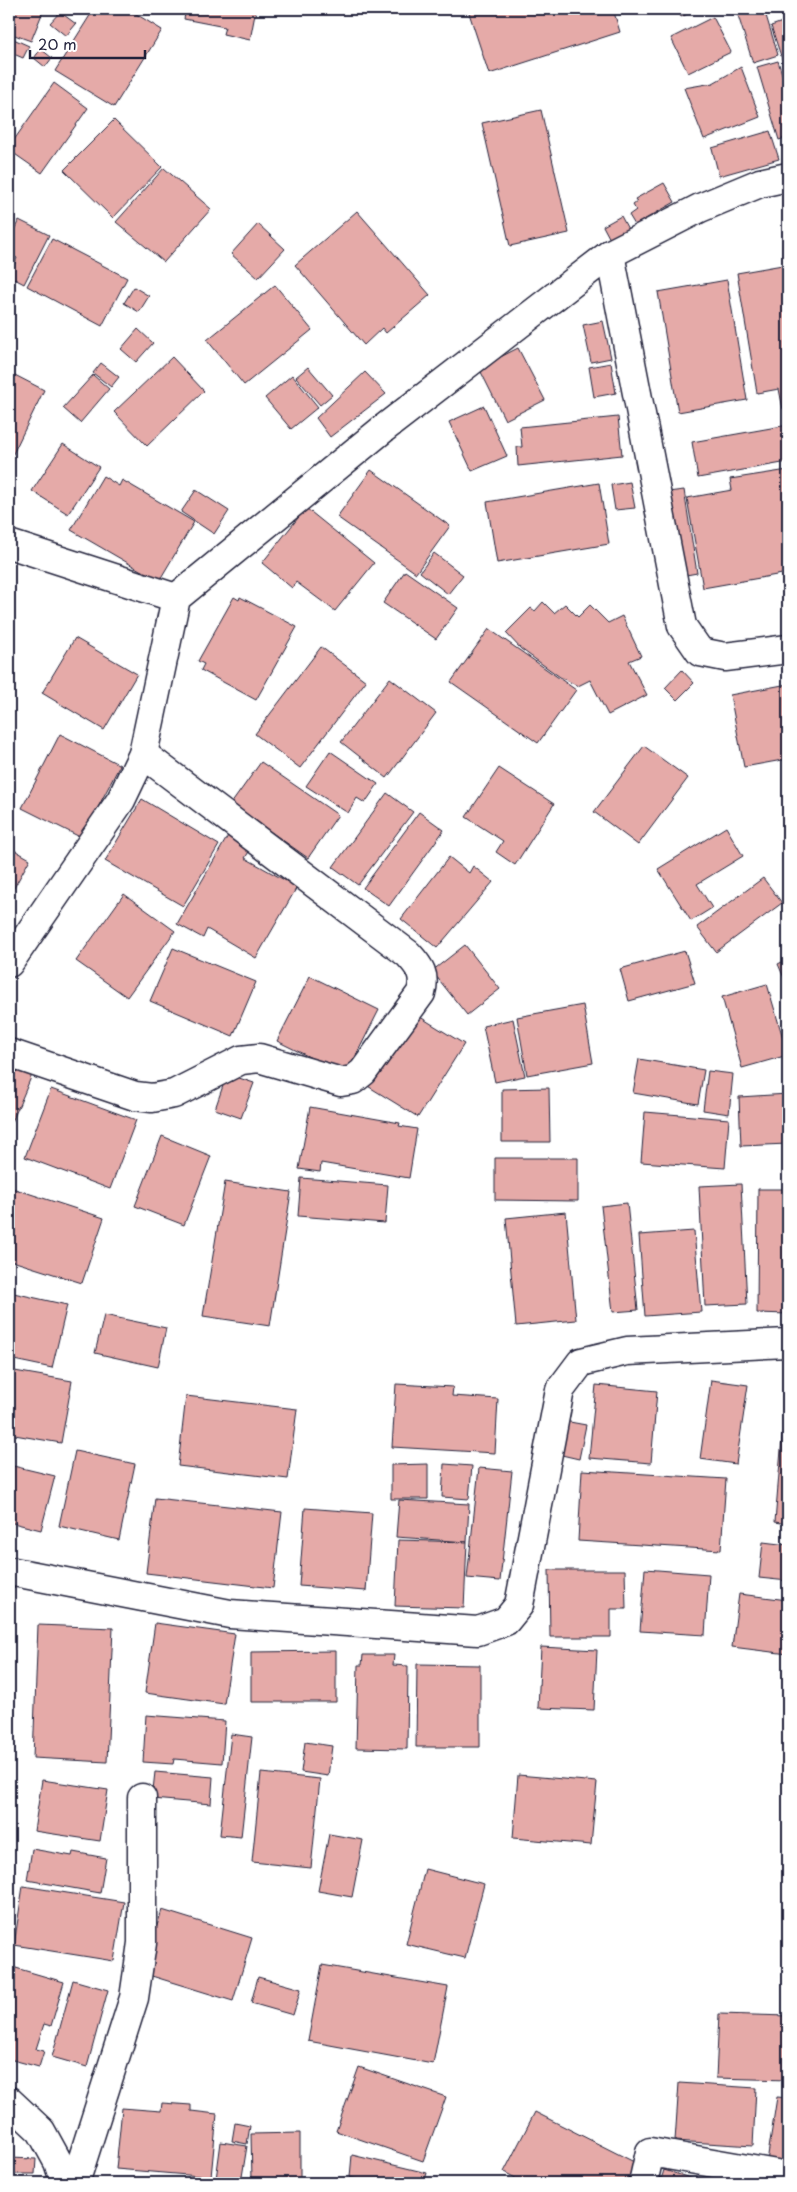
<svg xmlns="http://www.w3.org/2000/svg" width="797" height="2192" viewBox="0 0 797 2192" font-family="'Playpen Sans',sans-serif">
<rect width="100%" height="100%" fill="#fff"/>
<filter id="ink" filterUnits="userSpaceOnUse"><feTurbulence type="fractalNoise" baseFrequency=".02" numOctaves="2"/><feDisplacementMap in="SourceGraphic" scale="10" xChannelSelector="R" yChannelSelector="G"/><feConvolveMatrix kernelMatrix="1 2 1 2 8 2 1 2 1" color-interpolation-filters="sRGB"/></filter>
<g filter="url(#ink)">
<g fill="#e5aaa8" stroke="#22223b">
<polygon points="9,9 44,9 31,41 9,33"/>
<polygon points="94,9 128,9 162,30 114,107 55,71"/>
<polygon points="186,9 256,9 250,40 223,34 225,27 184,19"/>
<polygon points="482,9 613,9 620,32 489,74 469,13"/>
<polygon points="677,9 698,9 681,17"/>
<polygon points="736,9 764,9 778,55 753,63"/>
<polygon points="60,12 76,24 66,36 50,23"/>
<polygon points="713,17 731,52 688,73 671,38"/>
<polygon points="788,20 788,77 771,26"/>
<polygon points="9,37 29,46 23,58 9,52"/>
<polygon points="41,49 52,58 45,67 34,58"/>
<polygon points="778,61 788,93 788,137 779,140 757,67"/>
<polygon points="741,67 760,117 704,139 684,88 713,83"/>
<polygon points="54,83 88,108 42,173 9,150 9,147"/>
<polygon points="541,110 569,233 510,246 482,123"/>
<polygon points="114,120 162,167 113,218 64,170"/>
<polygon points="770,131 779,159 719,176 712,148"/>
<polygon points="164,168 211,209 164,262 116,222"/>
<polygon points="664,183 675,202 635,225 629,215 636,210 633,205 637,202 635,199"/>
<polygon points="357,211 430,295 386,333 382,328 364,345 295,265"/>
<polygon points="621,216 630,233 612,243 603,226"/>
<polygon points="19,220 49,235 24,284 9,276 17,258 9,254 9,240"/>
<polygon points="258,224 285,249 258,278 231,254"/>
<polygon points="52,239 127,278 102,326 27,286"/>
<polygon points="788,264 788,409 783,409 779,389 757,393 737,273"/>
<polygon points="727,280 747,400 678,412 658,292"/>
<polygon points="275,285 312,330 244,385 207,340"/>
<polygon points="134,287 149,296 139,312 124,303"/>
<polygon points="603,321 611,358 591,362 583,325"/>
<polygon points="138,329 153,343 136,362 121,349"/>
<polygon points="518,348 545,400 505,420 479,368"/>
<polygon points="172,357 204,391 147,446 114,412"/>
<polygon points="101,363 119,377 111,387 93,373"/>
<polygon points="611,363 616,393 594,397 589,367"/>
<polygon points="308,367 332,395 320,405 296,377"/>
<polygon points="9,372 44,390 9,462"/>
<polygon points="365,372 386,394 330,437 316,418"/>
<polygon points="93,375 109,389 80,423 63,408"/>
<polygon points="292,375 318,407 291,429 265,398"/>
<polygon points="484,406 507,456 472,471 449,422"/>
<polygon points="618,417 622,455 518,466 517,447 522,447 520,427"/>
<polygon points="788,425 788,462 698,478 692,442"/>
<polygon points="63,444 99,467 68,514 32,491"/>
<polygon points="371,470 450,526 416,573 337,517"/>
<polygon points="788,470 788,573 703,588 687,498 732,490 730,479"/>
<polygon points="103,476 119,486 122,480 194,522 159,581 71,530"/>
<polygon points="630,482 635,508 615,510 611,485"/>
<polygon points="599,483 609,544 497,563 487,502"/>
<polygon points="196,490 229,511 214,534 181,512"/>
<polygon points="684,490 697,573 681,576 668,492"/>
<polygon points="306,508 374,563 335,611 296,582 292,588 262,563"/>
<polygon points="434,553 463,575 448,594 420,572"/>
<polygon points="405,571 458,608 436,639 383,603"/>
<polygon points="234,597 239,600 240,597 297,627 256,700 201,670 204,664 198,661"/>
<polygon points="543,602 554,613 565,604 578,617 590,605 608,623 622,616 641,656 629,661 647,695 608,715 590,680 578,686 560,677 521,649 506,633 531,608 535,611"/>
<polygon points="489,629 576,690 538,743 451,682"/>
<polygon points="75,638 137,674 104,730 42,693"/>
<polygon points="321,647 366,681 300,768 255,734"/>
<polygon points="682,670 694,683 677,700 665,688"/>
<polygon points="390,678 436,713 387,778 341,742"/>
<polygon points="788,684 788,759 744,767 730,695"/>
<polygon points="60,734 120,765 82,838 22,808"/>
<polygon points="644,746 688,778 638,845 594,812"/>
<polygon points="330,751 378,784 365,803 357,798 348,813 306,786"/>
<polygon points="261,762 338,815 308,858 231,804"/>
<polygon points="499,768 554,804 515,865 496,852 503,841 466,817"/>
<polygon points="387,793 413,812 358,885 333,867"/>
<polygon points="142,799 219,845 183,906 105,861"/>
<polygon points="419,812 444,830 389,906 363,888"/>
<polygon points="726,827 743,856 697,884 712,908 691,921 658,869"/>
<polygon points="229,834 252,847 245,858 297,887 256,958 207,929 203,938 177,924"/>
<polygon points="9,847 30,859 9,897"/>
<polygon points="449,857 469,873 473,866 493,882 437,948 401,919"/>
<polygon points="763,878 782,903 716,952 697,927"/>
<polygon points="124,894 175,931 127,997 76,961"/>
<polygon points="465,945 500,989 467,1015 432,971"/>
<polygon points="173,948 256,982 233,1036 150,1001"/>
<polygon points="685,951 695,983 629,1001 620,969"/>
<polygon points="788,959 788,987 778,964"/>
<polygon points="310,976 379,1010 346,1075 277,1041"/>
<polygon points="767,984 788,1055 742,1068 722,997"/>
<polygon points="583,1005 593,1063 527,1075 517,1017"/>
<polygon points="412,1012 464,1044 418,1117 366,1085"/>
<polygon points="513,1019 525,1076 495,1082 483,1026"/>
<polygon points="639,1059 704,1070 698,1104 633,1093"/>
<polygon points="9,1065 32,1075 9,1129"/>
<polygon points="708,1071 733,1074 729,1114 703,1110"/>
<polygon points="227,1074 254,1083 241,1118 215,1109"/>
<polygon points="549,1088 550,1142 502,1142 502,1089"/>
<polygon points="51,1089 136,1120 110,1189 25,1157"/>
<polygon points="788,1094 788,1144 741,1146 739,1097"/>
<polygon points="310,1107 400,1123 399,1126 417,1129 409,1178 321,1163 320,1172 299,1169"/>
<polygon points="645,1112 729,1119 725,1168 641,1162"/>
<polygon points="162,1136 211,1156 184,1225 135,1206"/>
<polygon points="495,1158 578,1158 578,1201 495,1200"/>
<polygon points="301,1178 388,1185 385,1223 298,1216"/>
<polygon points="225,1182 291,1192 270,1326 203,1316"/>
<polygon points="741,1184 747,1304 705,1306 699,1186"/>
<polygon points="9,1187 104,1218 82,1283 9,1260"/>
<polygon points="758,1189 788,1189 788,1314 757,1313"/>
<polygon points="627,1203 638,1310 613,1312 601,1206"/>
<polygon points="566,1212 576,1320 516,1326 506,1218"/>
<polygon points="694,1231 701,1312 645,1316 639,1235"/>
<polygon points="9,1292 67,1305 52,1368 9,1359"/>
<polygon points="104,1315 166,1328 158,1367 95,1353"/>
<polygon points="9,1370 72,1381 61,1443 9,1434"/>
<polygon points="711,1380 748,1385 736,1464 700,1459"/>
<polygon points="396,1384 453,1387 452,1396 498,1399 495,1453 392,1447"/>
<polygon points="596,1385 657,1391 651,1463 589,1458"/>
<polygon points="186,1396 297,1409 288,1479 178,1466"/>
<polygon points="559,1420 586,1425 579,1459 553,1453"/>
<polygon points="783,1426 788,1427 788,1524 775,1522"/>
<polygon points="75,1451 135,1464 119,1540 59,1526"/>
<polygon points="428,1464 428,1499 391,1499 391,1465"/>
<polygon points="444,1464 472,1466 469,1499 442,1497"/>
<polygon points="9,1465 55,1476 41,1530 9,1522"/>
<polygon points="479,1468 512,1471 500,1581 467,1578"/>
<polygon points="582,1470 726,1479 721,1550 578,1541"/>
<polygon points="155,1498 282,1512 273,1588 146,1573"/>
<polygon points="399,1500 469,1504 467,1542 396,1537"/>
<polygon points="305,1508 372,1513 366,1591 299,1586"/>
<polygon points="398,1540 467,1542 464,1608 395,1606"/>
<polygon points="763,1542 788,1545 788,1581 759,1578"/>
<polygon points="645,1569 709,1574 705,1635 640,1631"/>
<polygon points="549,1570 625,1570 626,1609 611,1609 611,1637 550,1637"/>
<polygon points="739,1594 788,1600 788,1654 732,1647"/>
<polygon points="155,1623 235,1634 224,1704 145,1693"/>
<polygon points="38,1625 113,1628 107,1762 33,1758"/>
<polygon points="541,1647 597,1650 594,1710 538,1708"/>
<polygon points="336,1651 336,1702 251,1702 251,1652"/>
<polygon points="363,1655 394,1655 393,1665 408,1666 407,1749 356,1748 358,1665 362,1665"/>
<polygon points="417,1664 480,1665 480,1747 416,1747"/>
<polygon points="146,1715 225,1721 222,1763 174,1759 173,1764 143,1762"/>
<polygon points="231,1734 252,1737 241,1837 220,1835"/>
<polygon points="305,1742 332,1746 328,1776 301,1772"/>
<polygon points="155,1772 213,1777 211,1804 152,1799"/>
<polygon points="261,1773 320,1779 311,1868 252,1862"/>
<polygon points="518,1775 597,1782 591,1845 513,1838"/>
<polygon points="42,1780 108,1790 100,1841 34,1831"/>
<polygon points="329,1834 363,1840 352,1897 318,1891"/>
<polygon points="32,1849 72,1856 73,1852 106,1858 100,1893 27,1880"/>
<polygon points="425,1869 484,1884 465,1958 406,1944"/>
<polygon points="23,1886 124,1902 114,1961 14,1945"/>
<polygon points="162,1910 252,1938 233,2001 142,1973"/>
<polygon points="322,1965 448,1987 433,2064 308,2041"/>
<polygon points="9,1966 64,1982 51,2026 44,2024 36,2049 44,2051 39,2067 9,2059"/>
<polygon points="258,1977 301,1989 293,2015 251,2003"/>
<polygon points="73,1980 108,1990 87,2067 52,2057"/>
<polygon points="719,2014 788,2016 788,2080 716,2078"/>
<polygon points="359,2067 446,2097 423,2161 336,2131"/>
<polygon points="679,2083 756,2088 753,2146 675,2141"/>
<polygon points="777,2097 788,2098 788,2171 766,2168"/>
<polygon points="162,2103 191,2105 191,2111 217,2114 211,2177 116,2169 122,2108 161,2111"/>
<polygon points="535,2112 642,2166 633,2183 525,2183 504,2172"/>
<polygon points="235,2123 250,2126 247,2144 232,2141"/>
<polygon points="300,2133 300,2180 252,2180 251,2134"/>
<polygon points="221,2142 247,2146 241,2183 216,2179"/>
<polygon points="352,2155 427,2173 424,2183 370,2183 350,2177"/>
<polygon points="9,2158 36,2159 35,2174 9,2174"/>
<polygon points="664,2170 707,2183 660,2183"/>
</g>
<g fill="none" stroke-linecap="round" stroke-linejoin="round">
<defs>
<g id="minor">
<polyline points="610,254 682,626 700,652 725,657 788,649"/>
<polyline points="9,544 176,598"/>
<polyline points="9,963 121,800 143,754 176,598 383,429 610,254 700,208 760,183 788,177"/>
<path d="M9,1053L135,1096L152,1098L174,1094L241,1060L259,1058L341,1082L353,1080L363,1072L421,993C426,975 420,967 408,954L143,754"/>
<polyline points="9,1571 230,1614 478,1631 506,1621 519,1605 560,1390 581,1362 627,1351 788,1343"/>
<polyline points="9,2101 41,2131 58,2162 65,2183"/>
<polyline points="75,2183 134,1998 142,1943 142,1798"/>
<polyline points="643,2183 650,2152 788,2176"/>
</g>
</defs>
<use href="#minor" stroke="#22223b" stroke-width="31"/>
<use href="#minor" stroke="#fff" stroke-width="28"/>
</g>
</g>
<rect width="797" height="2192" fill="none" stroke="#fff" stroke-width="30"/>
<rect x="15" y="15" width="767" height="2162" fill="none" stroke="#22223b" stroke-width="2" filter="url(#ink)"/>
<path d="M30 50v8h115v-8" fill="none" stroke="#22223b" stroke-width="2.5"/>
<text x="38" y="50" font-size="15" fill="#22223b" stroke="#ffffff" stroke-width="4" paint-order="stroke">20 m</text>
</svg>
